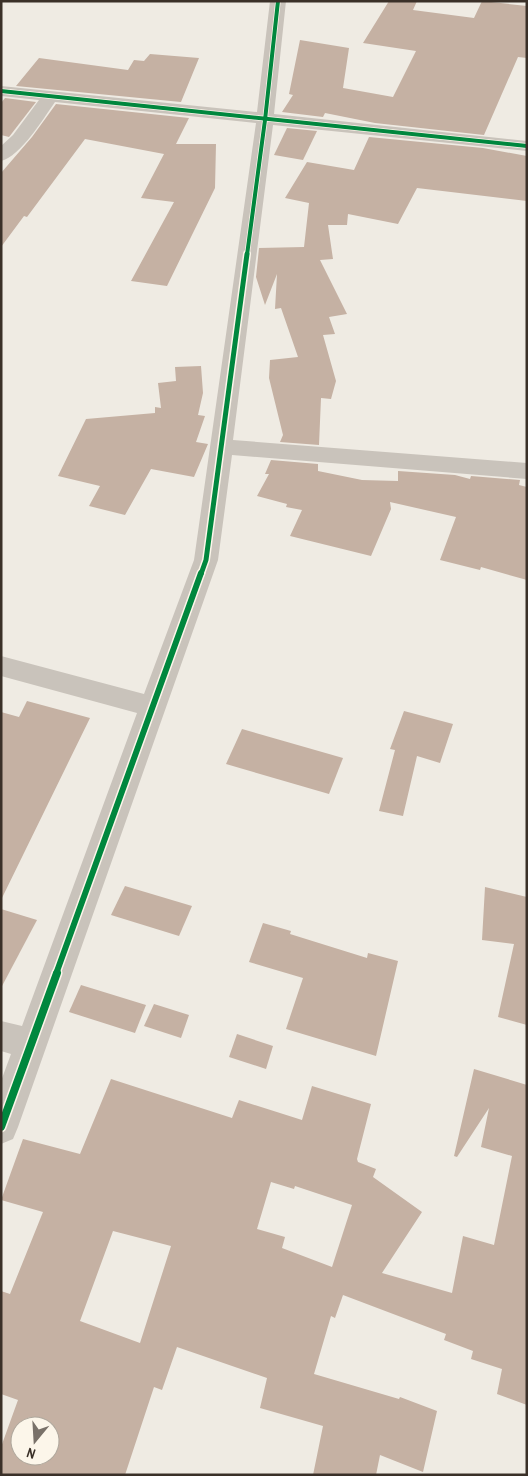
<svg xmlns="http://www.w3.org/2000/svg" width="528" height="1476" viewBox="0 0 528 1476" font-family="'Archivo Narrow',sans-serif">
<rect width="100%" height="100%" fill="#efebe3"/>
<g fill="#c5b1a3" fill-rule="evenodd">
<polygon points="389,1 417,1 413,10 474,18 482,1 527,6 527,58 518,57 484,135 375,123 325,113 323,117 282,112 293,95 289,94 300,40 349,48 343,88 393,97 416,51 363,43"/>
<polygon points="150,54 199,58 181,102 16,86 39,58 128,70 134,60 144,61"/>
<polygon points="5,98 36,102 9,137 1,135 1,103"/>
<polygon points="56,104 189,118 176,144 216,144 215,188 167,286 131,281 174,202 141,198 164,154 85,139 27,217 24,216 1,247 1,173 32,137"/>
<polygon points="287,128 317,131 303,160 274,155"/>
<polygon points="369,137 483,148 527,156 527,201 417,188 398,224 348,214 347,225 328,225 333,259 320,260 347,314 329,317 335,334 323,335 336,381 331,399 321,398 319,445 280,442 283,435 269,378 270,360 298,357 281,308 275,309 277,274 265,305 256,277 259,248 304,247 309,203 285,198 307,162 354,170"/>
<polygon points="201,366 203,393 198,415 205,416 196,442 208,444 194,477 151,469 125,515 89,506 100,486 58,476 86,419 155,413 155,407 161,408 158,383 176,381 175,367"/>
<polygon points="271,460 318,464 318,471 362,480 398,481 398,471 455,475 470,479 471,476 520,480 519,485 527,487 527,580 481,567 480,570 440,560 456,517 390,502 391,509 371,556 290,536 302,510 286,507 287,504 257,496 269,474 265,474"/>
<polygon points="27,701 90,718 1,900 1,712 19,717"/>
<polygon points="404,711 453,724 440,763 417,756 403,816 379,811 395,750 390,749"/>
<polygon points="242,729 343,758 329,794 226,764"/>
<polygon points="125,886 192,906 179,936 111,915"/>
<polygon points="485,887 527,897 527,1025 498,1017 514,944 482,940"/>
<polygon points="1,909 37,920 1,988"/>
<polygon points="263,923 291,931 290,934 367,958 368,953 398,961 376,1056 286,1029 303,978 249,962"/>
<polygon points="81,985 146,1005 135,1033 69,1012"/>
<polygon points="154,1004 189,1015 181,1038 144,1026"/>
<polygon points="237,1034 273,1046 266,1069 229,1057"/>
<path d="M474,1069L527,1085V1405L497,1394L502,1369L471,1359L473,1351L444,1340L446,1334L343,1295L335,1318L331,1316L314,1374L399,1399L400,1397L437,1411L423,1472L380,1455L376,1475H313L323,1426L260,1408L267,1378L177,1347L162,1390L154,1387L125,1475H1V1447L18,1400L1,1394V1291L10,1294L43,1212L1,1200L23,1139L80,1154L111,1079L232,1118L239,1100L302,1120L312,1086L371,1104L357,1159L358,1162L376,1169L373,1177L422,1212L382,1273L452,1293L463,1236L494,1245L512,1156L481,1147L489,1108L457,1157L454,1156ZM271,1182L294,1189L295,1186L352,1205L332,1267L282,1248L285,1237L257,1229ZM113,1231L171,1246L140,1343L80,1321ZM20,1426H50V1456H20Z"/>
</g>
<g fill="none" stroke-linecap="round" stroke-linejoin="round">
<path fill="#c9c3bb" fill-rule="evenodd" d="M270,1H286L274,114L527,141V151L273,125L233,440L527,463V479L232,455L218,560L18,1127L13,1139L1,1144V1081L11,1054L1,1051V1021L22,1026L137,713L1,676V656L144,694L194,560L256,123L55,102C43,119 21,156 1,161V146L13,135L39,100L1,96V86L257,112Z"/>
<defs>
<g id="cycleway-far3">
<polyline points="1,91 527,146"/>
<polyline points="247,255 265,120 278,1"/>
</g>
<polyline id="cycleway-far2" points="201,574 206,560 247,254"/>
<polyline id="cycleway-far1" points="56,974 201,573"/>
<polyline id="cycleway" points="1,1127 57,973"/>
</defs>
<use href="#cycleway-far3" stroke="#fcf6ea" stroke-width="5.5"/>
<use href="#cycleway-far2" stroke="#fcf6ea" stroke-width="8"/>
<use href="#cycleway-far1" stroke="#fcf6ea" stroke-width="9"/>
<use href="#cycleway" stroke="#fcf6ea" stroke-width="11"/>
<use href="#cycleway-far3" stroke="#00873e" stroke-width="4"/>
<use href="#cycleway-far2" stroke="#00873e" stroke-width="5"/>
<use href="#cycleway-far1" stroke="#00873e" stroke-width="6"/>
<use href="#cycleway" stroke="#00873e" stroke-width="8"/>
</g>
<rect width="528" height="1476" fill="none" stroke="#3a3028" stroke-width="5"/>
<g transform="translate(35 1441) rotate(198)"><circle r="24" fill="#fcf6ea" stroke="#aea79c"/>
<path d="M0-4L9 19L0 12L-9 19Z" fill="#797169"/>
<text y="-8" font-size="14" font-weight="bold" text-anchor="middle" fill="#3a3028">N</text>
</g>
</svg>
